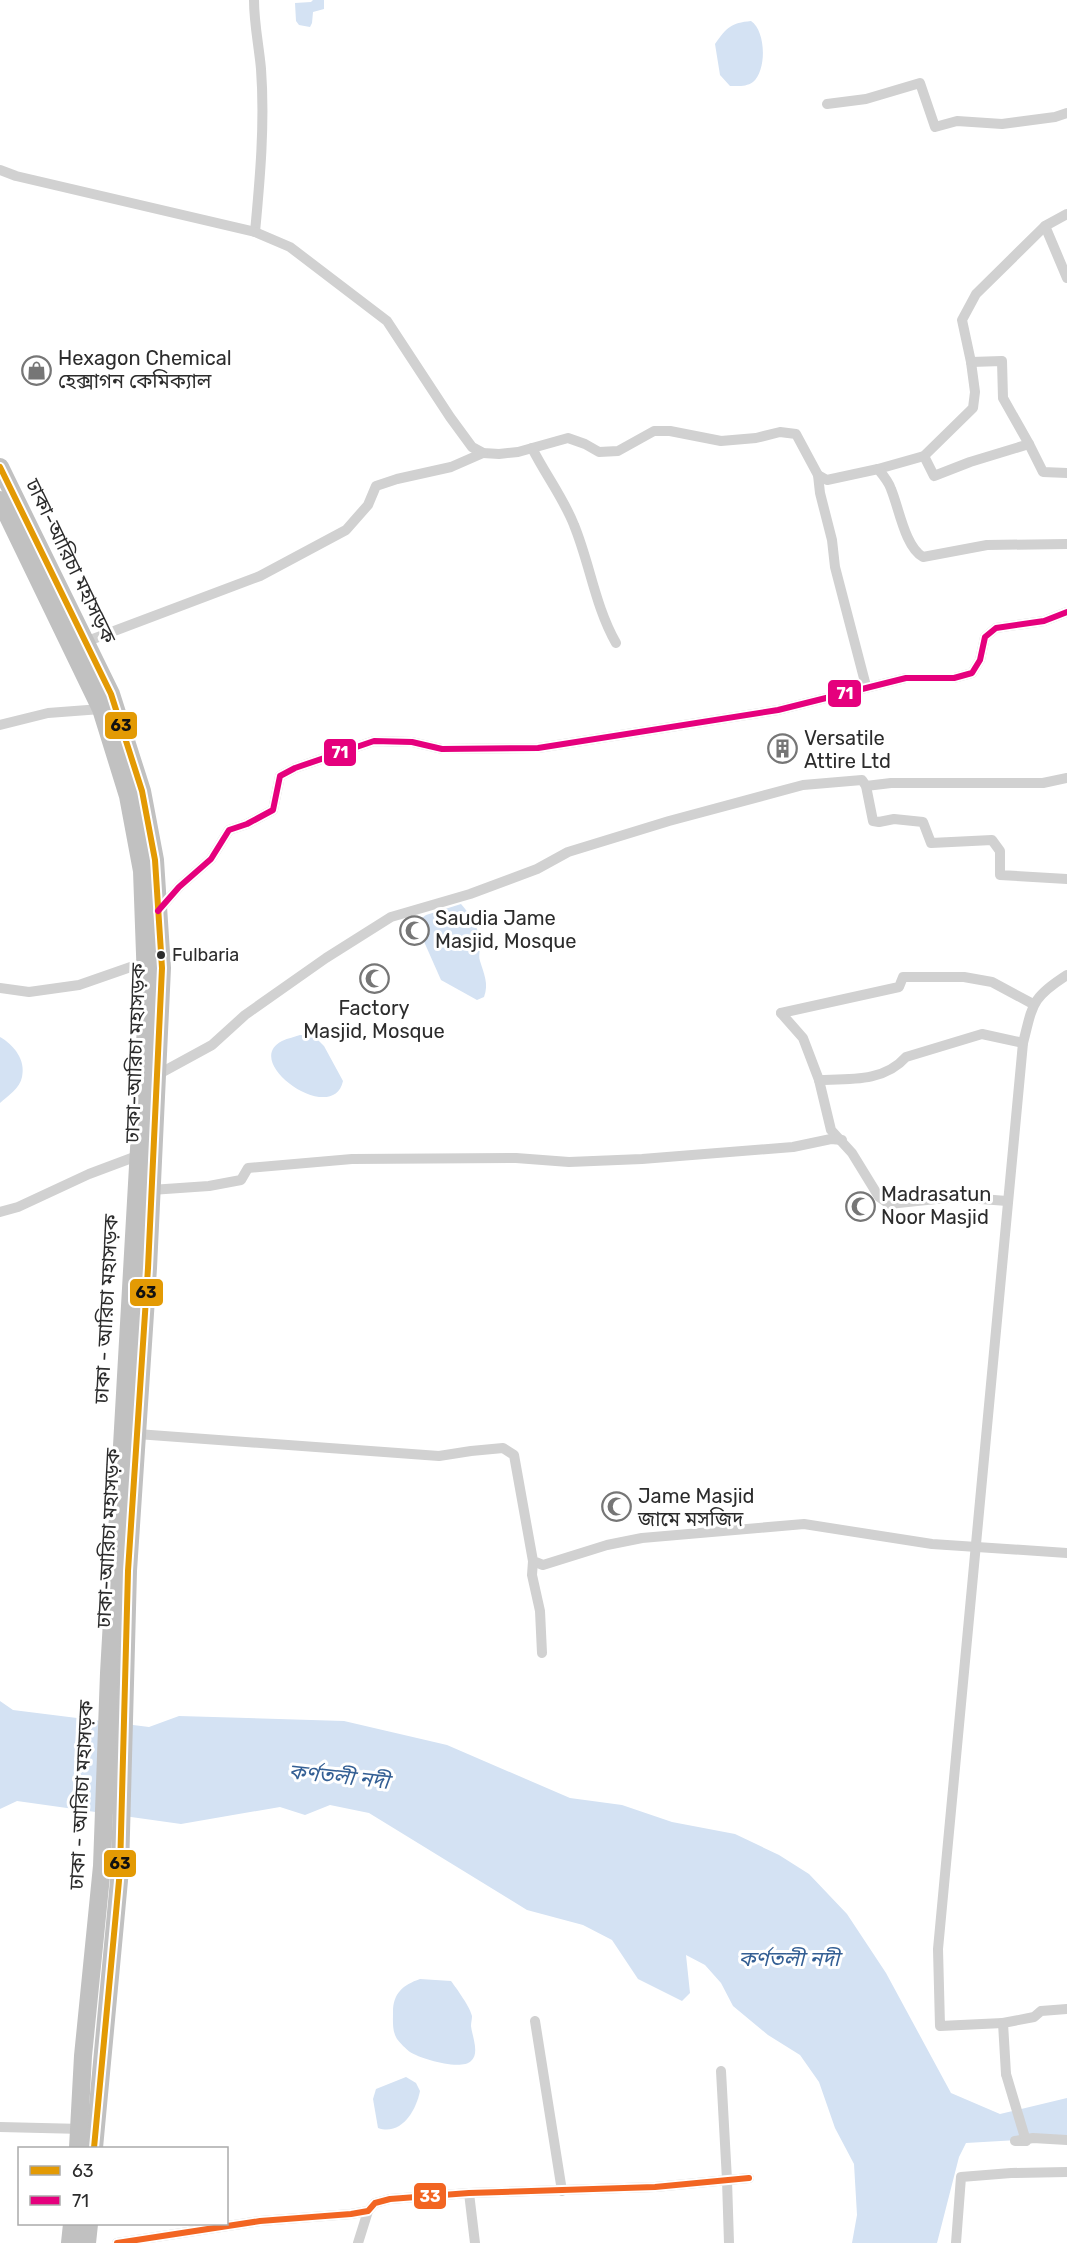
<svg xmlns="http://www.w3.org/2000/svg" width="1067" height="2243" viewBox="0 0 1067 2243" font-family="Rubik,'Noto Sans Bengali',sans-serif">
<rect width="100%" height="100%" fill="#fff"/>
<g fill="#d4e2f3">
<polygon points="313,0 324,0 324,9 313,12 312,23 310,27 299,25 296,21 295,3 311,2"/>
<path d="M751,21C766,31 767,70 753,82C746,87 738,86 730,86L720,75L715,44C727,27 731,23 751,21Z"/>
<path d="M461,904C470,914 479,928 480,942C481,949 478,954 480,961C484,974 489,984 484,997L477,1000L441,980L418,928V921L426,915Z"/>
<path d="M300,1035L314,1036L324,1046L343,1081C333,1127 240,1062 282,1041C288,1038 295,1037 300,1035Z"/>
<path d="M0,1037C14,1045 26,1060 22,1077C20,1088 8,1096 0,1103Z"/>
<polygon points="0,1701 13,1710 149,1727 179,1716 344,1721 447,1745 570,1798 622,1805 672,1822 735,1834 779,1855 809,1874 847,1914 886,1973 951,2093 1000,2114 1067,2098 1067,2137 966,2143 959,2157 937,2243 852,2243 857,2215 854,2164 835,2128 819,2082 800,2055 768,2035 733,2006 721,1983 705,1965 686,1955 690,1993 682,2001 638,1979 612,1940 583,1925 527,1910 369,1813 330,1805 305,1815 280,1807 181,1824 17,1801 0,1809"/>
<path d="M420,1979L451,1981C457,1989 470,2007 472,2016C472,2019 471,2023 471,2026C472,2036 480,2053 471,2061C461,2071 421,2059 410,2052C406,2049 400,2043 397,2039C392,2031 393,2021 393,2012C393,1993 403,1985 420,1979Z"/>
<path d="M406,2077L416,2083L420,2091C416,2111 401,2136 378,2128L373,2099L376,2089Z"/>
</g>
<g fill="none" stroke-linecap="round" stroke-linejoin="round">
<g stroke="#d1d1d1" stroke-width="10">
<path d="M254,0C254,24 259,46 261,69C265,123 260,179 255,232"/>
<polyline points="827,104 866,99 920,83 935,127 957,121 1002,124 1055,117 1067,113"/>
<polyline points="0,170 16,176 255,232 290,247 387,321 450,417 472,447 483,453 499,454 518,452 568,438 585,444 599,452 618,451 654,431 670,431 721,441 756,438 780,432 796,434 818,475 827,480 878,469 924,456 973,408 975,392 971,362 962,320 976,294 1045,226 1067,214"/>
<polyline points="1045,226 1067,278"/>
<polyline points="1029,444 1043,472 1067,473"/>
<path d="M532,448C545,474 564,499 574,525C590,564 595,606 616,643"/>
<polyline points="924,456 934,476 970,462 1029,444 1003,398 1002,361 971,362"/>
<path d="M878,469C883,475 889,482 891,489C899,508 905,547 923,557L987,545L1067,544"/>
<polyline points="818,475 820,493 832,540 835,567 866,686"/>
<polyline points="85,642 260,576 346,530 368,505 376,486 397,479 451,467 483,453"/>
<polyline points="0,725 48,713 101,709"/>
<polyline points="866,786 891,783 1043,783 1067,778"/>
<polyline points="158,911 179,887 211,859 229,830 247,824 273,810 280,776 295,768 374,741 412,742 442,749 538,748 778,710 906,678 954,678 972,673 980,660 985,637 996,628 1044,621 1067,612"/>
<polyline points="0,988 29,992 79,985 145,962"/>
<polyline points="781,1013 803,1038 819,1080 831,1130 852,1153 879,1197 889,1204 955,1197 1007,1201"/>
<polyline points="781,1013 899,987 903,977 964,977 992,982 1033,1004"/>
<polyline points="157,1075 212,1045 245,1015 326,958 391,917 470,894 537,869 568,852 669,821 803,785 862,780 866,786 873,821 879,822 894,819 923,822 931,843 992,840 1000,851 1000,875 1067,879"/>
<path d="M819,1080C850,1079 884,1082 906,1057L982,1034L1023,1043"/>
<polyline points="151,1190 209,1186 241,1180 248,1168 352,1159 516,1158 569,1162 642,1159 793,1147 831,1139 842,1140"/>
<polyline points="0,1212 18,1207 89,1174 137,1156"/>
<polyline points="137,1434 439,1456 471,1451 503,1448 514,1455 533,1561 543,1565 607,1545 642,1538 804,1524 932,1544 1067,1553"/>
<polyline points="533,1561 532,1575 540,1611 542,1653"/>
<polyline points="535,2021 562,2191"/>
<path d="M1003,2023L940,2026L938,1949L1023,1043C1033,1004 1031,998 1067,975"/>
<polyline points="721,2071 727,2180 729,2243"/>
<polyline points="1006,2074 1003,2023 1034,2017 1041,2011 1067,2009"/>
<polyline points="0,2127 83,2129"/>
<polyline points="1026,2141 1015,2141 1033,2138 1067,2140"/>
<polyline points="469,2193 475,2243"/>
<polyline points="117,2243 260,2221 351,2214 368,2211 375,2203 390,2199 469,2193 655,2187 749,2178"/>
<polyline points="358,2243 368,2211"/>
<polyline points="956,2243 961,2177 1011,2173 1067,2172"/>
</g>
<g stroke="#c1c1c1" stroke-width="18">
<polyline points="0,467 111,694 142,791 155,860 162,968 148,1268 128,1571 120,1870 94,2148"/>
<polyline points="0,500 101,709 128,796 142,871 147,1009 109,1673 102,1866 83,2056 78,2148"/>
<polyline points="70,2243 72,2224"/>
<polyline points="87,2243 89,2224"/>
</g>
<polyline stroke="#d1d1d1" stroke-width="10" points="1006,2074 1026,2141"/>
<defs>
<polyline id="bus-1" points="0,467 111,694 142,791 155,860 162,968 148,1268 128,1571 120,1870 94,2148"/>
<polyline id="bus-2" points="158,911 179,887 211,859 229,830 247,824 273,810 280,776 295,768 374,741 412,742 442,749 538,748 778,710 906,678 954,678 972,673 980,660 985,637 996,628 1044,621 1067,612"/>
<polyline id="bus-3" points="117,2243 260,2221 351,2214 368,2211 375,2203 390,2199 469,2193 655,2187 749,2178"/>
</defs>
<use href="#bus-1" stroke="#fff" stroke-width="10"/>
<use href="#bus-2" stroke="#fff" stroke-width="10"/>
<use href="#bus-3" stroke="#fff" stroke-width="10"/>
<use href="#bus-1" stroke="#e39a04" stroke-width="6"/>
<use href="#bus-2" stroke="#e5007d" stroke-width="6"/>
<use href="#bus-3" stroke="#f26522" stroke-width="6"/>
</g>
<defs>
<symbol id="shop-ring" viewBox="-11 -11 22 22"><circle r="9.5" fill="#fff" stroke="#767676" stroke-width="1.5"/><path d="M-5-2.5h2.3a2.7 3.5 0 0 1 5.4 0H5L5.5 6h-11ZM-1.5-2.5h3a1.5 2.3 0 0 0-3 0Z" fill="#767676"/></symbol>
<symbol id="building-ring" viewBox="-11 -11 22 22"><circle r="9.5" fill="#fff" stroke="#767676" stroke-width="1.5"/><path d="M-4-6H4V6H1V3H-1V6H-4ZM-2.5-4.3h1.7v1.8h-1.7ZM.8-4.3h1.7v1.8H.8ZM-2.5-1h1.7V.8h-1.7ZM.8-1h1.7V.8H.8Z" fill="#767676"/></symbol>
<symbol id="mosque-ring" viewBox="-11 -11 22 22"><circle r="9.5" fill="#fff" stroke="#767676" stroke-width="1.5"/><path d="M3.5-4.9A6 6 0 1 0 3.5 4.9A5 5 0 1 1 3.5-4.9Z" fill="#767676"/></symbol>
</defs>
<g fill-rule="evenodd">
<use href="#shop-ring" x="20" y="354" width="33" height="33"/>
<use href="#building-ring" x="766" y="732" width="33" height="33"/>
<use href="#mosque-ring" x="398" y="914" width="33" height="33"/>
<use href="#mosque-ring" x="358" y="962" width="33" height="33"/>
<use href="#mosque-ring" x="844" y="1190" width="33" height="33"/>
<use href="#mosque-ring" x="600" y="1490" width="33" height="33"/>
</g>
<circle fill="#2c2c2c" stroke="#fff" stroke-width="2" cx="161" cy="955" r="5"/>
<g text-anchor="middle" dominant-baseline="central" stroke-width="6" stroke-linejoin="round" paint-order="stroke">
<g font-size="18" fill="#2c2c2c" stroke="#fff" text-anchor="start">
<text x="172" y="955">Fulbaria</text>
</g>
<g font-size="20" fill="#2c2c2c" stroke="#fff" text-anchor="start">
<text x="58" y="358">Hexagon Chemical<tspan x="58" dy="23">হেক্সাগন কেমিক্যাল</tspan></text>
<text x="804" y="738">Versatile<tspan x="804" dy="23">Attire Ltd</tspan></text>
<text x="435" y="918">Saudia Jame<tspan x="435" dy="23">Masjid, Mosque</tspan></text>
<text x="374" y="1008" text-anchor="middle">Factory<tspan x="374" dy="23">Masjid, Mosque</tspan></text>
<text x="881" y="1194">Madrasatun<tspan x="881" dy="23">Noor Masjid</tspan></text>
<text x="638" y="1496">Jame Masjid<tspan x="638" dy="23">জামে মসজিদ</tspan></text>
</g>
<g font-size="20" fill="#2c2c2c" stroke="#fff">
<text transform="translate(71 561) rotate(64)">ঢাকা-আরিচা মহাসড়ক</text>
<text transform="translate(135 1053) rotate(-88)">ঢাকা-আরিচা মহাসড়ক</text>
<text transform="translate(106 1309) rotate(-87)">ঢাকা - আরিচা মহাসড়ক</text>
<text transform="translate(108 1538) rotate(-87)">ঢাকা-আরিচা মহাসড়ক</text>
<text transform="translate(81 1795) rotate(-87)">ঢাকা - আরিচা মহাসড়ক</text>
</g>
<g font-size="21" font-style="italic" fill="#345f94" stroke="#fff">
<text transform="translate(339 1776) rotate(6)">কর্ণতলী নদী</text>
<text x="789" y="1958">কর্ণতলী নদী</text>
</g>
</g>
<g stroke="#fff" stroke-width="2">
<rect x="827" y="679" width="35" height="29" rx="6" fill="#e5007d"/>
<rect x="104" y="711" width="34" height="29" rx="6" fill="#e39a04"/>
<rect x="323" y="738" width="34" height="29" rx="6" fill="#e5007d"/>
<rect x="129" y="1278" width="35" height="29" rx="6" fill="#e39a04"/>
<rect x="103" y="1849" width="34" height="29" rx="6" fill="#e39a04"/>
<rect x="413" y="2182" width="34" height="28" rx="6" fill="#f26522"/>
</g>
<g font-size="16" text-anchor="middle" font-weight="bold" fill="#fff">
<text x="845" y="699">71</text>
<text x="340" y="758">71</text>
<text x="430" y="2202">33</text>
</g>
<g font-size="16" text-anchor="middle" font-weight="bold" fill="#111">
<text x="121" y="731">63</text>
<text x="146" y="1298">63</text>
<text x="120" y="1869">63</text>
</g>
<rect x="18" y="2147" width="210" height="78" fill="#ffffff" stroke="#ababab" stroke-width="1.5"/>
<rect x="30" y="2166" width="30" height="9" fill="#e39a04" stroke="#ababab" stroke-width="1.5"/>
<text x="72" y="2177" font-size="18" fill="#2c2c2c">63</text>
<rect x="30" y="2196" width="30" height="9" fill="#e5007d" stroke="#ababab" stroke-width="1.5"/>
<text x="72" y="2207" font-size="18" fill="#2c2c2c">71</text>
</svg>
